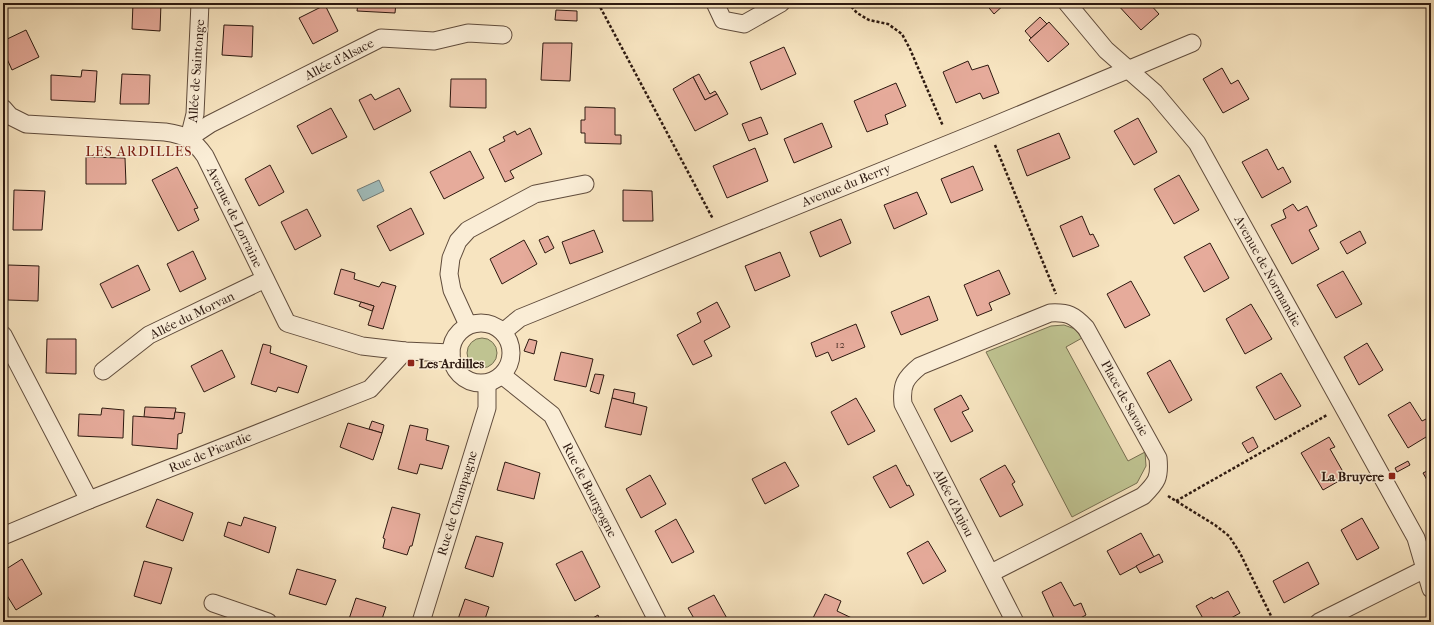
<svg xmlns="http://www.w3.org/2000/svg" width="1434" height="625" viewBox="0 0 1434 625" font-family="'IM FELL French Canon',serif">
<rect width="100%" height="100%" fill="#f7e4c0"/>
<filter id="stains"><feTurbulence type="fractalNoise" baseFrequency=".005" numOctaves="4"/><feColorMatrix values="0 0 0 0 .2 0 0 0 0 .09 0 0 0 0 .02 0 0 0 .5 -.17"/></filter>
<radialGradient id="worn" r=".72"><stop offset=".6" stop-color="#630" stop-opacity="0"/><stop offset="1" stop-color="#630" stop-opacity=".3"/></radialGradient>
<g fill="#bfc391" stroke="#766e50">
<polygon points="1064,325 1075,329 1082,338 1066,347 1128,461 1145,452 1146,466 1137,483 1072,517 986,352 1051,326"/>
<circle cx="482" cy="353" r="15"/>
</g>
<polygon fill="#a0bcbb" stroke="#727b77" points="379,180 384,191 363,201 357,190"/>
<g fill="#e6ab9b" stroke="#2d1910">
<polygon points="133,3 161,3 160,31 132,29"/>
<polygon points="358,3 396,3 395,13 357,11"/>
<polygon points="985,3 1006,3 994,14"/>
<polygon points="1116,3 1149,3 1159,14 1141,30"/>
<polygon points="325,5 338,31 313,44 299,18"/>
<polygon points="556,10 577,11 577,21 555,20"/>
<polygon points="1040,17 1047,24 1031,38 1025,31"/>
<polygon points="1049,22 1069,44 1048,62 1029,40"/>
<polygon points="224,25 253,26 252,57 222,55"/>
<polygon points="26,30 39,57 12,70 3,50 3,41"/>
<polygon points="543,43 572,43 570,81 541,80"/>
<polygon points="784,47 796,74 761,90 750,62"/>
<polygon points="968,61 972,70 988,65 999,93 983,99 980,93 956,103 943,72"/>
<polygon points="1222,68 1231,84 1238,80 1249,99 1223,113 1203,79"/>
<polygon points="82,70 97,71 95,102 51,100 51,75 81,77"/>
<polygon points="122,74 150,75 149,104 120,104"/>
<polygon points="699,74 710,94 715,91 717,94 705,100 693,77"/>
<polygon points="693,77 705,100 717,94 728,114 695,131 673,89"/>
<polygon points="451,79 486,79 486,108 450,107"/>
<polygon points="896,83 906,106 885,115 888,124 867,132 854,101"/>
<polygon points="399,88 411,111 374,130 359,100 371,94 375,100"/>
<polygon points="585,107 615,108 615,135 621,135 621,144 585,143 585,133 581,133 581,120 585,120"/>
<polygon points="331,108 347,137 312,154 297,126"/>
<polygon points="761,117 768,134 749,141 742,124"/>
<polygon points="1138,118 1157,152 1134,165 1114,131"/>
<polygon points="822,123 832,147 794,163 784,139"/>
<polygon points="530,128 542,154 510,171 514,178 505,182 489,149 505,141 503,137 515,131 517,135"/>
<polygon points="1059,133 1070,158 1027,176 1017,150"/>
<polygon points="755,148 768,181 727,198 713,166"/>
<polygon points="1267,149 1278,170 1283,167 1291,182 1262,198 1242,162"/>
<polygon points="470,151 484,178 444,199 430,172"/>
<polygon points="86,157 125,158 126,184 86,184"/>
<polygon points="270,165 284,192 259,206 245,179"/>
<polygon points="973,166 983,190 951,203 941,179"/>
<polygon points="177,167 198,208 194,209 199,220 178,231 152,180"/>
<polygon points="1179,175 1199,210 1174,224 1154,189"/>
<polygon points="14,190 45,191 42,230 13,230"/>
<polygon points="623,190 652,191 653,221 623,221"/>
<polygon points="917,192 927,214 894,229 884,205"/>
<polygon points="1293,204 1298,211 1307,206 1317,226 1309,230 1319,249 1292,264 1271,225 1286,218 1283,210"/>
<polygon points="411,208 424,234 390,251 377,226"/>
<polygon points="307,209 321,236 295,250 281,222"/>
<polygon points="1082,216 1090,235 1093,234 1099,246 1073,257 1060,226"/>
<polygon points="841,219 851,243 820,257 810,232"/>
<polygon points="594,230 603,252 570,264 562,242"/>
<polygon points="1360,231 1366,243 1347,254 1340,242"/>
<polygon points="548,236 554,248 545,253 539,240"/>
<polygon points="524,240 537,264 502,284 490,259"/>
<polygon points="1210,243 1229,278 1204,292 1184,257"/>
<polygon points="193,251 206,279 180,292 167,264"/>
<polygon points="780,252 790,276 755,291 745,266"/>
<polygon points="8,265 39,266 38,301 8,300"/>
<polygon points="138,265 150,290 112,308 100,284"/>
<polygon points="341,269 355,273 354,279 379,287 382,282 396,286 383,329 368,325 374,306 334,294"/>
<polygon points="999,270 1010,294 989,303 992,310 977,316 964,285"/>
<polygon points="1343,271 1362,304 1336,318 1317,285"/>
<polygon points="1131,281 1150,315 1125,328 1107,294"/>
<polygon points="929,296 938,320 901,335 891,312"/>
<polygon points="361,302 374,306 372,311 359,306"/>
<polygon points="717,302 730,327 704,341 712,356 693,365 677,335 701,322 697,313"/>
<polygon points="1251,304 1272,339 1245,354 1226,319"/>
<polygon points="856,324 865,347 832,361 828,352 816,357 811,343"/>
<polygon points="47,339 76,339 76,374 46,373"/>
<polygon points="529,339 537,341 534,354 524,351"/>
<polygon points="1367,343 1383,370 1359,385 1344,357"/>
<polygon points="263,344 271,346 270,353 307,366 298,393 278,387 276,392 251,384"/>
<polygon points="222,350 235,377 204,392 191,366"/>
<polygon points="561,352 593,359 586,387 554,380"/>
<polygon points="1170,360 1192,400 1169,413 1147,373"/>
<polygon points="1281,373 1301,406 1275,420 1256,387"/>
<polygon points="595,374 604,375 599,394 590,391"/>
<polygon points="614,389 635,393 633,404 612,398"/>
<polygon points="961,395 969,409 962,412 973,431 951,442 934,409"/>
<polygon points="612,398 647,407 641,435 605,427"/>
<polygon points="856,398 875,431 848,445 831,412"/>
<polygon points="1410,402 1422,421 1426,419 1431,428 1431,434 1408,448 1388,415"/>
<polygon points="145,407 176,408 174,419 144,417"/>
<polygon points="102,408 124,410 123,438 78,436 79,414 101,415"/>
<polygon points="175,412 185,413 182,433 178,434 177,449 132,445 133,416 174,419"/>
<polygon points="372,421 384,425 382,433 369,429"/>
<polygon points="348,423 382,433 373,460 340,447"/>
<polygon points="410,425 428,429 426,440 449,446 442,469 420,464 417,474 398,469"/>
<polygon points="1253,437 1258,447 1248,453 1242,443"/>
<polygon points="1329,437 1335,447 1330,449 1346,477 1323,490 1301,453"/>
<polygon points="1408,461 1410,465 1397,472 1395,468"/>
<polygon points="505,462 540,473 534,499 497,490"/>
<polygon points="785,462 799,486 765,504 752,479"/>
<polygon points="896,465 907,486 909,485 914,495 890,508 873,477"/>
<polygon points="1005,465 1015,482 1012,484 1023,505 1000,517 980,479"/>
<polygon points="1431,469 1431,487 1423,473"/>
<polygon points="650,475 666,504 641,518 626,489"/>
<polygon points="157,499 193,513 183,541 146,527"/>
<polygon points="392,507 420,514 412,546 410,546 407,555 383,548 385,539 383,538"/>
<polygon points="244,517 276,527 269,553 224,536 228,522 241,526"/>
<polygon points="1362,518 1379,548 1357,560 1341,530"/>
<polygon points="676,519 694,552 672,563 655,531"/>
<polygon points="1141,533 1154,557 1120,575 1107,551"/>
<polygon points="476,536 503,543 493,577 465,568"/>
<polygon points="928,541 946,571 923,584 907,553"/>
<polygon points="582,551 600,587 575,601 556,564"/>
<polygon points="1159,554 1163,562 1140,573 1136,566"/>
<polygon points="22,559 42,594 16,610 3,589 3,571"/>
<polygon points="144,561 172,568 161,604 134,596"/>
<polygon points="1308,562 1319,584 1284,603 1273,581"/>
<polygon points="297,569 336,580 326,605 289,594"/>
<polygon points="1061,582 1074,606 1081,603 1086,615 1073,622 1052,622 1050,620 1054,618 1042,592"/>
<polygon points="1228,591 1240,613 1224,622 1205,622 1196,606 1212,597 1213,599"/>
<polygon points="825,594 841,601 837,611 856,620 855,622 811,622"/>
<polygon points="714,595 729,622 696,622 688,608"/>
<polygon points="356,598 386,607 381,622 348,622"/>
<polygon points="465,599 489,607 484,622 457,622"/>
<polygon points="598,615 601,622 586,622"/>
</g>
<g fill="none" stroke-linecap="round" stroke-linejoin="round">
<defs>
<g id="minor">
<polyline points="715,3 723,20 744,24 781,3"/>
<polyline points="1067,3 1106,50 1155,93 1197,143 1416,538 1431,589"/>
<path d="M3,108L10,116L26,124L165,132C186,135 193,139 205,156L287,323L362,346L405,351L451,353"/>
<polyline points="189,138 210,124 381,38 434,41 468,33 503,35"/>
<polyline points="189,138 195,114 200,3"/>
<circle cx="481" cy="353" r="30"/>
<polyline points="468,325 452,290 449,274 451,258 458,241 468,230 535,194 585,184"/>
<polyline points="503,332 520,318 988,128 1192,43"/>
<polyline points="3,335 89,500"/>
<polyline points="103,371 149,335 265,279"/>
<polyline points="502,375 552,415 658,622"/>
<polyline points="3,536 89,500 370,389 405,351"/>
<path d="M991,573L1143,496C1157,482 1160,478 1158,458L1086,328C1074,315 1068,312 1050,313L920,366C905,378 901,385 903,404L1015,622"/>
<polyline points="213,603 268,622"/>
<polyline points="421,622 487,408 487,383"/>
<polyline points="1319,622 1431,566"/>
</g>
</defs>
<use href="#minor" stroke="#604c3c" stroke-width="19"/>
<g stroke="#2d1910" stroke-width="2.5" stroke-dasharray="3 2" stroke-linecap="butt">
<polyline points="598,3 713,219"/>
<polyline points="848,3 857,13 869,20 888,24 902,34 910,49 943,126"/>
<polyline points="995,145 1056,294"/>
<polyline points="1168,496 1215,525 1229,536 1240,553 1274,622"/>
<polyline points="1176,501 1327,415"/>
</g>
<use href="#minor" stroke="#faedd6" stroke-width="17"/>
</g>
<g fill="#8f2418" stroke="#faedd6" stroke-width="1.5">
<rect x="407" y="359" width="8" height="8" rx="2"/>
<rect x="1388" y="472" width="8" height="8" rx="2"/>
</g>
<g text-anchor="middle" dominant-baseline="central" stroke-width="3" stroke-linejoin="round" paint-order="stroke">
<g font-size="11" fill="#5b3e33">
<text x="840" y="344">12</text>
</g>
<g font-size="13" fill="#2d1910" stroke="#faedd6">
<text transform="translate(339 59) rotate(-27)">Allée d'Alsace</text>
<text transform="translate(196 71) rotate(-86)">Allée de Saintonge</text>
<text transform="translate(846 185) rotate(-22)">Avenue du Berry</text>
<text transform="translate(235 217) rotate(64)">Avenue de Lorraine</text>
<text transform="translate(1268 271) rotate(61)">Avenue de Normandie</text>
<text transform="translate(192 315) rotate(-26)">Allée du Morvan</text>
<text transform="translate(1125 398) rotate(61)">Place de Savoie</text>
<text transform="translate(210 452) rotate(-22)">Rue de Picardie</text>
<text transform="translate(590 490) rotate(63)">Rue de Bourgogne</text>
<text transform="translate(457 503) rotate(-73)">Rue de Champagne</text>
<text transform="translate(954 503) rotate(63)">Allée d'Anjou</text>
</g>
<g font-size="13" font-weight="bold" fill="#2d1910" stroke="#faedd6" text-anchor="start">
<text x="419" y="363">Les Ardilles</text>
<text x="1384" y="476" text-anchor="end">La Bruyere</text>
</g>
<g font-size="14" letter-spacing="1" fill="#7a1f14" stroke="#faedd6">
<text x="139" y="151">LES ARDILLES</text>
</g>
</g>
<rect width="1434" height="625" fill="none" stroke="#f7e4c0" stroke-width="16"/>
<rect x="4" y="4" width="1426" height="617" fill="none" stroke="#2d1910" stroke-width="2"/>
<rect x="8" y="8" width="1418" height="609" fill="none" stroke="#2d1910"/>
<rect width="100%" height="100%" filter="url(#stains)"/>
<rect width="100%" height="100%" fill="url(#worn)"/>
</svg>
